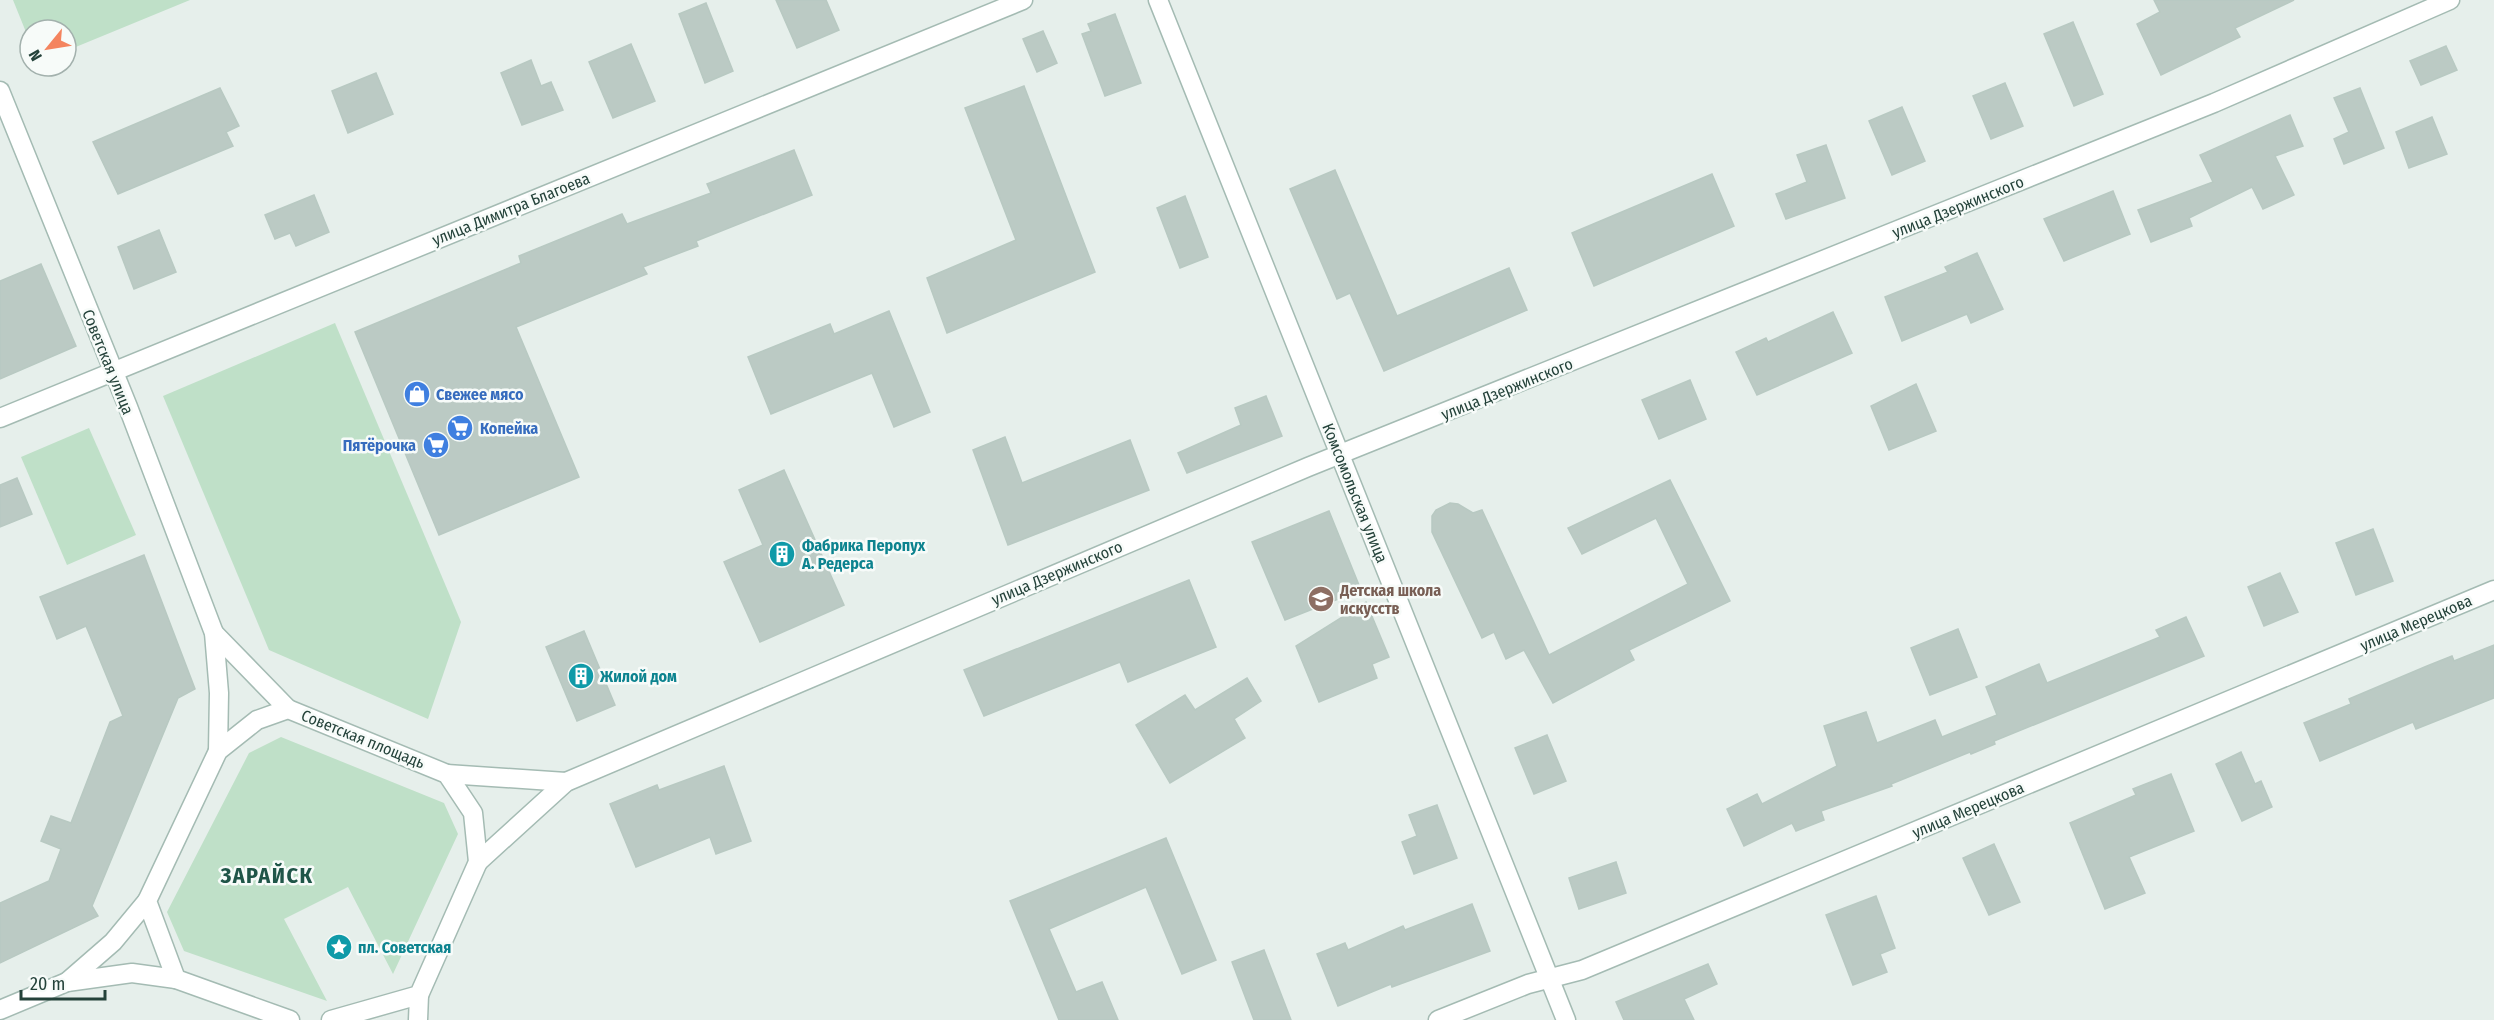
<svg xmlns="http://www.w3.org/2000/svg" width="2494" height="1020" viewBox="0 0 2494 1020" font-family="'Fira Sans Condensed',sans-serif">
<rect width="100%" height="100%" fill="#e6efeb"/>
<g fill="#bfe0c8">
<polygon points="13,0 190,0 66,51 66,30 30,30 30,42"/>
<polygon points="335,323 461,622 428,719 269,650 163,396"/>
<polygon points="89,428 136,535 67,565 21,457"/>
<polygon points="281,737 444,803 458,834 393,974 348,887 284,919 327,1001 184,951 167,912 249,753"/>
</g>
<g fill="#bbcac4" stroke="#b8c9c2" stroke-width="1.5">
<polygon points="776,0 826,0 839,30 797,48"/>
<polygon points="2154,0 2294,0 2235,28 2240,37 2161,75 2137,24 2160,12"/>
<polygon points="706,3 733,71 705,83 679,14"/>
<polygon points="1115,14 1141,83 1105,96 1082,34 1091,31 1088,24"/>
<polygon points="2073,22 2103,94 2074,106 2044,34"/>
<polygon points="1043,31 1057,63 1037,72 1023,39"/>
<polygon points="631,44 655,101 613,118 589,62"/>
<polygon points="2446,46 2457,70 2421,85 2410,61"/>
<polygon points="531,60 541,86 551,82 563,110 522,125 501,73"/>
<polygon points="376,73 393,114 348,133 332,91"/>
<polygon points="2005,83 2023,126 1991,139 1973,96"/>
<polygon points="1024,86 1095,272 947,333 927,278 1016,240 965,108"/>
<polygon points="220,88 239,126 226,132 233,146 118,194 93,142"/>
<polygon points="2360,88 2384,148 2344,164 2334,139 2349,132 2334,98"/>
<polygon points="1902,107 1925,161 1892,175 1869,121"/>
<polygon points="2290,115 2303,146 2275,156 2294,195 2263,209 2252,187 2189,218 2192,226 2151,242 2138,210 2213,182 2200,155"/>
<polygon points="2432,117 2447,154 2409,168 2396,132"/>
<polygon points="1826,145 1845,198 1786,219 1776,194 1807,182 1797,155"/>
<polygon points="794,150 812,195 696,241 698,246 643,267 647,274 516,327 579,477 439,535 355,332 521,263 519,256 622,214 627,224 711,193 707,184"/>
<polygon points="1335,170 1397,316 1509,268 1527,310 1384,371 1350,293 1337,299 1290,189"/>
<polygon points="1712,174 1734,226 1594,286 1572,233"/>
<polygon points="2113,191 2130,234 2064,261 2044,219"/>
<polygon points="314,195 329,232 296,246 290,233 275,239 265,215"/>
<polygon points="1185,196 1208,257 1180,268 1157,208"/>
<polygon points="159,230 176,272 134,289 118,247"/>
<polygon points="1977,253 2003,309 1971,323 1967,314 1902,341 1885,297 1948,272 1945,267"/>
<polygon points="41,264 76,346 0,379 0,281"/>
<polygon points="889,311 930,412 894,427 872,373 771,414 748,357 830,324 834,334"/>
<polygon points="1833,312 1852,353 1757,395 1736,352 1766,338 1768,342"/>
<polygon points="1690,380 1706,419 1659,439 1642,400"/>
<polygon points="1916,384 1936,431 1889,450 1871,406"/>
<polygon points="1266,396 1282,436 1187,473 1178,453 1241,425 1235,408"/>
<polygon points="1005,437 1022,483 1130,440 1149,490 1008,545 973,450"/>
<polygon points="784,470 844,605 760,642 724,562 763,545 739,490"/>
<polygon points="17,478 32,514 0,527 0,485"/>
<polygon points="1670,480 1730,601 1629,650 1634,660 1553,703 1524,650 1506,659 1494,632 1482,638 1432,532 1432,516 1436,510 1450,503 1458,504 1473,513 1482,510 1549,655 1688,584 1656,518 1582,554 1568,528"/>
<polygon points="1329,511 1361,590 1285,620 1252,542"/>
<polygon points="2373,529 2393,581 2356,595 2336,543"/>
<polygon points="144,555 195,689 178,698 92,906 98,916 0,963 0,903 49,881 61,849 41,841 51,816 71,823 110,722 123,716 86,626 57,639 40,597"/>
<polygon points="2280,573 2298,612 2264,626 2248,587"/>
<polygon points="1189,580 1216,647 1128,682 1120,662 984,716 964,670"/>
<polygon points="1366,602 1389,657 1372,664 1377,678 1319,702 1296,646"/>
<polygon points="2186,617 2204,656 1994,741 1995,744 1971,754 1970,752 1891,784 1892,786 1821,811 1824,820 1796,831 1792,823 1744,846 1727,809 1757,794 1762,804 1837,766 1824,726 1866,712 1877,743 1935,720 1942,737 1997,715 1986,687 2039,664 2047,683 2160,637 2156,630"/>
<polygon points="1958,629 1977,677 1930,695 1911,648"/>
<polygon points="584,631 615,705 577,721 546,647"/>
<polygon points="2494,645 2494,698 2416,729 2413,722 2320,761 2304,723 2351,704 2349,699 2427,666 2452,656 2454,661"/>
<polygon points="1247,678 1261,701 1234,719 1245,738 1170,783 1136,725 1185,695 1195,710"/>
<polygon points="1547,735 1566,781 1534,794 1515,748"/>
<polygon points="2241,752 2255,784 2261,781 2272,807 2242,821 2216,764"/>
<polygon points="724,766 751,841 716,854 710,837 636,867 610,804 657,785 659,790"/>
<polygon points="2171,774 2194,831 2129,857 2145,893 2105,909 2070,823 2136,795 2133,789"/>
<polygon points="1437,805 1457,858 1414,874 1402,842 1417,836 1409,815"/>
<polygon points="1166,838 1216,960 1182,974 1146,887 1049,929 1076,992 1102,982 1118,1020 1059,1020 1010,901"/>
<polygon points="1994,844 2020,902 1989,915 1963,858"/>
<polygon points="1616,862 1626,893 1579,909 1569,878"/>
<polygon points="1876,896 1895,948 1880,954 1887,972 1853,985 1826,915"/>
<polygon points="1472,904 1490,951 1392,987 1391,984 1338,1006 1317,954 1345,943 1348,950 1403,926 1405,930"/>
<polygon points="1264,950 1291,1020 1254,1020 1232,962"/>
<polygon points="1708,964 1717,984 1684,999 1694,1020 1624,1020 1616,1002"/>
</g>
<g fill="none" stroke-linecap="round" stroke-linejoin="round">
<defs>
<g id="secondary">
<polyline points="1158,0 1566,1020"/>
<polyline points="0,91 128,407 214,633 219,693 218,751"/>
<polyline points="0,418 1023,0"/>
<polyline points="214,633 288,709"/>
<polyline points="447,774 566,782"/>
<polyline points="478,862 566,782 1308,467 2214,103 2450,0"/>
<polyline points="67,982 113,942 147,901"/>
<polyline points="0,1010 67,982 132,973 176,979"/>
<polyline points="290,1020 176,979 147,901 218,751 257,720 288,709 447,774 473,813 478,862 419,995 331,1020"/>
<polyline points="418,1020 419,995"/>
<polyline points="1438,1020 1528,984 1582,970 2494,590"/>
</g>
</defs>
<use href="#secondary" stroke="#a4bbb3" stroke-width="21"/>
<use href="#secondary" stroke="#fff" stroke-width="18"/>
</g>
<defs>
<symbol id="shop-disc" viewBox="-11 -11 22 22"><circle r="9.5" fill="#3f7fe0" stroke="#f7fbf9"/><path d="M-5-2.5h2.3a2.7 3.5 0 0 1 5.4 0H5L5.5 6h-11ZM-1.5-2.5h3a1.5 2.3 0 0 0-3 0Z" fill="#fff"/></symbol>
<symbol id="supermarket-disc" viewBox="-11 -11 22 22"><circle r="9.5" fill="#3f7fe0" stroke="#f7fbf9"/><path d="M-6-5.5h2.5l.6 2H6L4.5 2H-2.5L-4.4-4H-6ZM-1.5 3.2a1.3 1.3 0 1 0 .1 0ZM3 3.2a1.3 1.3 0 1 0 .1 0Z" fill="#fff"/></symbol>
<symbol id="building-disc" viewBox="-11 -11 22 22"><circle r="9.5" fill="#0f9aa8" stroke="#f7fbf9"/><path d="M-4-6H4V6H1V3H-1V6H-4ZM-2.5-4.3h1.7v1.8h-1.7ZM.8-4.3h1.7v1.8H.8ZM-2.5-1h1.7V.8h-1.7ZM.8-1h1.7V.8H.8Z" fill="#fff"/></symbol>
<symbol id="school-disc" viewBox="-11 -11 22 22"><circle r="9.5" fill="#8d6e63" stroke="#f7fbf9"/><path d="M0-5L7-2L0 1L-7-2ZM-4 1L0 2.5L4 1V4Q0 6-4 4Z" fill="#fff"/></symbol>
<symbol id="sight-disc" viewBox="-11 -11 22 22"><circle r="9.5" fill="#0f9aa8" stroke="#f7fbf9"/><path d="M0-6L1.8-2.2L6-1.7L2.9 1.2L3.7 5.4L0 3.3L-3.7 5.4L-2.9 1.2L-6-1.7L-1.8-2.2Z" fill="#fff"/></symbol>
</defs>
<g fill-rule="evenodd">
<use href="#shop-disc" x="402" y="379" width="30" height="30"/>
<use href="#supermarket-disc" x="445" y="413" width="30" height="30"/>
<use href="#supermarket-disc" x="421" y="430" width="30" height="30"/>
<use href="#building-disc" x="767" y="539" width="30" height="30"/>
<use href="#school-disc" x="1306" y="584" width="30" height="30"/>
<use href="#building-disc" x="566" y="661" width="30" height="30"/>
<use href="#sight-disc" x="324" y="932" width="30" height="30"/>
</g>
<g text-anchor="middle" dominant-baseline="central" stroke-width="5" stroke-linejoin="round" paint-order="stroke">
<g font-size="16" fill="#24423a" stroke="#f7fbf9">
<text transform="translate(1958 207) rotate(-22)">улица Дзержинского</text>
<text transform="translate(511 209) rotate(-22)">улица Димитра Благоева</text>
<text transform="translate(108 362) rotate(68)">Советская улица</text>
<text transform="translate(1507 389) rotate(-22)">улица Дзержинского</text>
<text transform="translate(1355 493) rotate(68)">Комсомольская улица</text>
<text transform="translate(1057 573) rotate(-23)">улица Дзержинского</text>
<text transform="translate(2416 623) rotate(-23)">улица Мерецкова</text>
<text transform="translate(363 739) rotate(22)">Советская площадь</text>
<text transform="translate(1968 810) rotate(-23)">улица Мерецкова</text>
</g>
<g font-size="16" font-weight="bold" fill="#366cbe" stroke="#f7fbf9" text-anchor="start">
<text x="436" y="394">Свежее мясо</text>
<text x="480" y="428">Копейка</text>
<text x="416" y="445" text-anchor="end">Пятёрочка</text>
</g>
<g font-size="16" font-weight="bold" fill="#0d838f" stroke="#f7fbf9" text-anchor="start">
<text x="802" y="545">Фабрика Перопух<tspan x="802" dy="18">А. Редерса</tspan></text>
<text x="600" y="676">Жилой дом</text>
<text x="358" y="947">пл. Советская</text>
</g>
<g font-size="16" font-weight="bold" fill="#785e54" stroke="#f7fbf9" text-anchor="start">
<text x="1340" y="590">Детская школа<tspan x="1340" dy="18">искусств</tspan></text>
</g>
<g font-size="22" font-weight="bold" letter-spacing="1.5" fill="#1f5548" stroke="#f7fbf9">
<text x="267" y="875">ЗАРАЙСК</text>
</g>
</g>
<g transform="translate(48 48) rotate(240)"><circle r="28" fill="#f7fbf9" stroke="#a3b1ad" stroke-width="1.5"/>
<path d="M0-4.5L10 22L0 15L-10 22Z" fill="#f4845f"/>
<text y="-9" font-size="16" font-weight="bold" text-anchor="middle" fill="#24423a">N</text>
</g>
<path d="M21 990v9h84v-9" fill="none" stroke="#24423a" stroke-width="3"/>
<text x="30" y="990" font-size="18" fill="#24423a" stroke="#f7fbf9" stroke-width="4.5" paint-order="stroke">20 m</text>
</svg>
